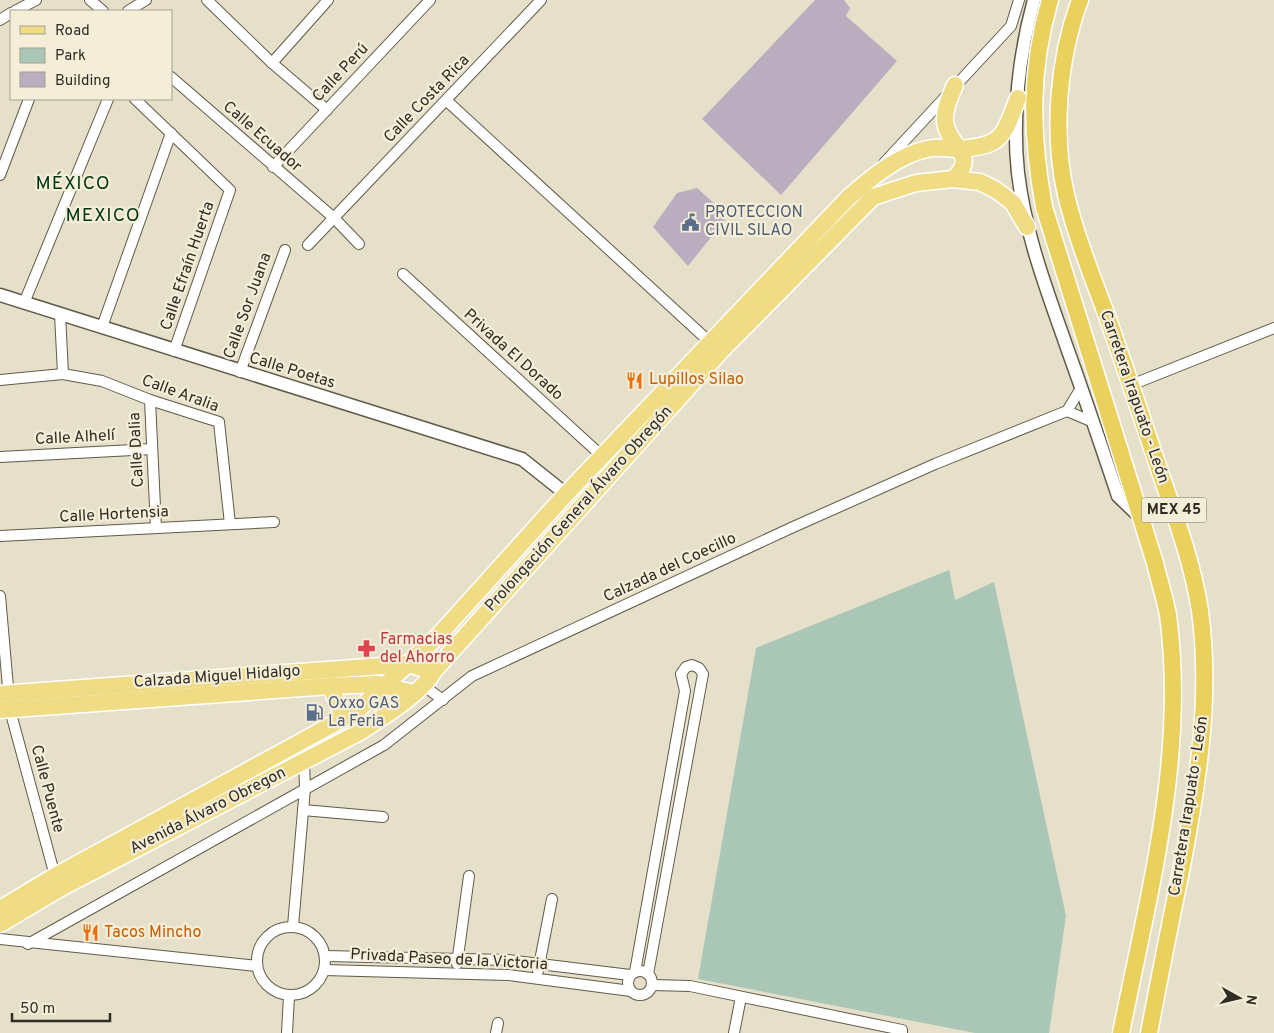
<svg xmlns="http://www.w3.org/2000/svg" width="1274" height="1033" viewBox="0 0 1274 1033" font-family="Overpass,sans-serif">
<rect width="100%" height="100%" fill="#e6e0cb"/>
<polygon fill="#a9c6b6" points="949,570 955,600 994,582 1066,916 1049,1033 975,1033 698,979 756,648"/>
<g fill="#baadbf">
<polygon points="815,0 844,0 850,8 846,16 897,61 781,195 702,119"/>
<polygon points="697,188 728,216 688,266 653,227 677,193"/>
</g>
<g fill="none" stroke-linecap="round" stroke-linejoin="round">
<defs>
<g id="minor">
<polyline points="90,0 103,11"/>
<polyline points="207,0 272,63 327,110"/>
<polyline points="15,11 36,0"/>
<polyline points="128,11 146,0"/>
<polyline points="0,20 11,13"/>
<polyline points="272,63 328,0"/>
<polyline points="171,77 334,218 359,244"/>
<polyline points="135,99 230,190 174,351"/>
<polyline points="447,101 713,345"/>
<polyline points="884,163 1011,26 1019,0"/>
<polyline points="273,167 430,0"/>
<polyline points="0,175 29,99"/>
<polyline points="308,245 541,0"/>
<polyline points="403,274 603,457"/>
<polyline points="24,303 108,99"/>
<polyline points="60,314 63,374"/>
<polyline points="102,327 171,133"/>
<polyline points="240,372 285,250"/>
<polyline points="0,380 63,374 102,381 150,400 219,422 230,524"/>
<polyline points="1131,385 1274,328"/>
<polyline points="150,400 156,528"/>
<polyline points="1067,411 1093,422"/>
<polyline points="0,457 152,449"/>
<polyline points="0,536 274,522"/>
<polyline points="0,596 10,710 55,876"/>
<polyline points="424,686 443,700"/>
<polyline points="303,810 383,817"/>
<polyline points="293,926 305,788 304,762 297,745"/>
<circle cx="291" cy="961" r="34"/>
<polyline points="0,939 257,966"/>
<polyline points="28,944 384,745 472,676 791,528 935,464 1067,411 1081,388"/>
<polyline points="325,956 507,960 630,975"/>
<polyline points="457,964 469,876"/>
<polyline points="324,970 508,975 631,991"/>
<polyline points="538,971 552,899"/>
<circle cx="640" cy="983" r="12"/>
<polyline points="635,972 685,691 681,674 686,667 692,665 699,668 703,674 648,974"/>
<polyline points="652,985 690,986 902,1030 902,1033"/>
<polyline points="287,1033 289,996"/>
<polyline points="496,1033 498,1023"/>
<polyline points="734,1033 741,997"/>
</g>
<g id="tertiary">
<path d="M1034,0C1019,54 1012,117 1018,173C1025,233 1046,288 1066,345C1084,395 1101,445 1118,496L1141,518"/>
<polyline points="0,295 522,459 566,494"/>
</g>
<g id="primary">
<path d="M953,179C980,155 948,147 945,122C944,109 950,97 955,85"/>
<polyline points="330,686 344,718"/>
<polyline points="0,694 409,664 433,672"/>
<polyline points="0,710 330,686 377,684 413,693"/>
<path d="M0,909L55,876L357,711L438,636L566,494L849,197C871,178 898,155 927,149C937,146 948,149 958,149C1003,146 1003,137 1018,98"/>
<path d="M0,924L59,889L358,733C377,721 424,692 433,672L721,351L873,197L916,183L953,179L980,182L996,190L1013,203L1027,227"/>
</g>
<g id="trunk">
<path d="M1050,0C1029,71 1031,136 1044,207L1155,563C1159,580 1165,598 1168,615C1187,756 1148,896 1121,1033"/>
<path d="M1080,0C1058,59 1052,133 1066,195C1076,236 1092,276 1107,316C1126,370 1144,424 1162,478C1177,521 1193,565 1200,611C1212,701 1197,788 1180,876C1169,928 1159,981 1149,1033"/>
</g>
</defs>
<use href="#minor" stroke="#5f5a48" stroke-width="12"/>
<use href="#tertiary" stroke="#5f5a48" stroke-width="15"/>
<use href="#primary" stroke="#fff" stroke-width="19"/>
<use href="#trunk" stroke="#fff" stroke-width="19"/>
<use href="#minor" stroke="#fff" stroke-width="10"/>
<use href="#tertiary" stroke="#fff" stroke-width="12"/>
<use href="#primary" stroke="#efdc85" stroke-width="16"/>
<use href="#trunk" stroke="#ead05c" stroke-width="16"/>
</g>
<defs>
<symbol id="civic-bare" viewBox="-9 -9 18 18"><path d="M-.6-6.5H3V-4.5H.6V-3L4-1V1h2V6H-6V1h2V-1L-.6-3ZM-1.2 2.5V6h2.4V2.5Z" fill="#5c6f8a" stroke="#f4edd8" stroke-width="2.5" paint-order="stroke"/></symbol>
<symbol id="restaurant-bare" viewBox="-9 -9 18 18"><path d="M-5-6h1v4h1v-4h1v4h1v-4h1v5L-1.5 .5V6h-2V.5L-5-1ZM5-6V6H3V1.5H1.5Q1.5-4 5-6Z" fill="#e8710a" stroke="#f4edd8" stroke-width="2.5" paint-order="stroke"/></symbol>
<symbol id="pharmacy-bare" viewBox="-9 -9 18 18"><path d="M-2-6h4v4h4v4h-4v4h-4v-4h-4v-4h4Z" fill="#e0444e" stroke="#f4edd8" stroke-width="2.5" paint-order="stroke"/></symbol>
<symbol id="fuel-bare" viewBox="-9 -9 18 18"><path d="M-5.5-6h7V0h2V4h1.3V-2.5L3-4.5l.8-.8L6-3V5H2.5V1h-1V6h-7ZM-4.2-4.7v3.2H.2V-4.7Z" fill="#5c6f8a" stroke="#f4edd8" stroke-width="2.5" paint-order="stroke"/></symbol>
</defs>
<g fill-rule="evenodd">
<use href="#civic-bare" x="678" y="210" width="25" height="25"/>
<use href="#restaurant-bare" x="622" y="368" width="25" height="25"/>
<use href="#pharmacy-bare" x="354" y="636" width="25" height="25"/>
<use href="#fuel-bare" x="302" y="700" width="25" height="25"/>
<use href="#restaurant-bare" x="78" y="920" width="25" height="25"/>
</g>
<g text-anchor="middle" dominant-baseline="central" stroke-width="4.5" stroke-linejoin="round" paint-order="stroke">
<rect fill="#f4edd8" stroke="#6a665a" stroke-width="1" x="1141.5" y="497.5" width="65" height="25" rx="4"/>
<g font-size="15" font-weight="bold" fill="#2f2c24">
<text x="1174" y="510">MEX 45</text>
</g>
<g font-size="16" fill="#2f2c24" stroke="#f4edd8">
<text transform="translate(341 73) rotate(-47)">Calle Perú</text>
<text transform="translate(427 99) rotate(-46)">Calle Costa Rica</text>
<text transform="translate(262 137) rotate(41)">Calle Ecuador</text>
<text transform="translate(188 266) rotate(-71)">Calle Efraín Huerta</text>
<text transform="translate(248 306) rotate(-70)">Calle Sor Juana</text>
<text transform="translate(513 355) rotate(42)">Privada El Dorado</text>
<text transform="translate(292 371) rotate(17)">Calle Poetas</text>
<text transform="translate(180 394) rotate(20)">Calle Aralia</text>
<text transform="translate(1134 397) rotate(71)">Carretera Irapuato - León</text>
<text transform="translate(75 438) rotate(-3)">Calle Alhelí</text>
<text transform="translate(137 450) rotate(-93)">Calle Dalia</text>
<text transform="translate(579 509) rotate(-48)">Prolongación General Álvaro Obregón</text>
<text transform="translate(114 515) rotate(-3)">Calle Hortensia</text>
<text transform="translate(670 568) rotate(-25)">Calzada del Coecillo</text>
<text transform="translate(217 677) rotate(-4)">Calzada Miguel Hidalgo</text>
<text transform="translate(47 789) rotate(75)">Calle Puente</text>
<text transform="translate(1189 806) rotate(-81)">Carretera Irapuato - León</text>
<text transform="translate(208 811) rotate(-27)">Avenida Álvaro Obregon</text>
<text transform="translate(449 960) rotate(3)">Privada Paseo de la Victoria</text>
</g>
<g font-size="16" fill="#4e5e75" stroke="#f4edd8" text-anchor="start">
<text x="705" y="213">PROTECCION<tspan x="705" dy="18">CIVIL SILAO</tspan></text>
<text x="328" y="704">Oxxo GAS<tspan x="328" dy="18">La Feria</tspan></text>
</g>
<g font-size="16" fill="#c56008" stroke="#f4edd8" text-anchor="start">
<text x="649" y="380">Lupillos Silao</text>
<text x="104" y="933">Tacos Mincho</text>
</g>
<g font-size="16" fill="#be3a42" stroke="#f4edd8" text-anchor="start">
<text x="380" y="640">Farmacias<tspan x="380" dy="18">del Ahorro</tspan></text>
</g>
<g font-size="19" letter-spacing="1" fill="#003513" stroke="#f4edd8">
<text x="73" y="184">MÉXICO</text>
<text x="103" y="216">MEXICO</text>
</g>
</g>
<rect x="10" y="10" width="162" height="90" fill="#f4edd8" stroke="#a5a090"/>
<rect x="20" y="26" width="25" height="8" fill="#efdc85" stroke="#a5a090"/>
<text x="55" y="35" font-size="15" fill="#2f2c24">Road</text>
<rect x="20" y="48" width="25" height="15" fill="#a9c6b6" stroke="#a5a090"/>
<text x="55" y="60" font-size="15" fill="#2f2c24">Park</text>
<rect x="20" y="72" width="25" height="15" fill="#baadbf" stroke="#a5a090"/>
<text x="55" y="85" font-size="15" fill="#2f2c24">Building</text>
<g transform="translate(1239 998) rotate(98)" stroke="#f4edd8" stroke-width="4" paint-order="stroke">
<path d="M0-4L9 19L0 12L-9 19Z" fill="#2f2c24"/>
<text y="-8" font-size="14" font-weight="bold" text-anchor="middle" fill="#2f2c24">N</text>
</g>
<path d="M12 1013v8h98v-8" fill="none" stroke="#2f2c24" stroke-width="2.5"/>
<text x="20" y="1013" font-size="15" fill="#2f2c24" stroke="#f4edd8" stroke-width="4" paint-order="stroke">50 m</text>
</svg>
